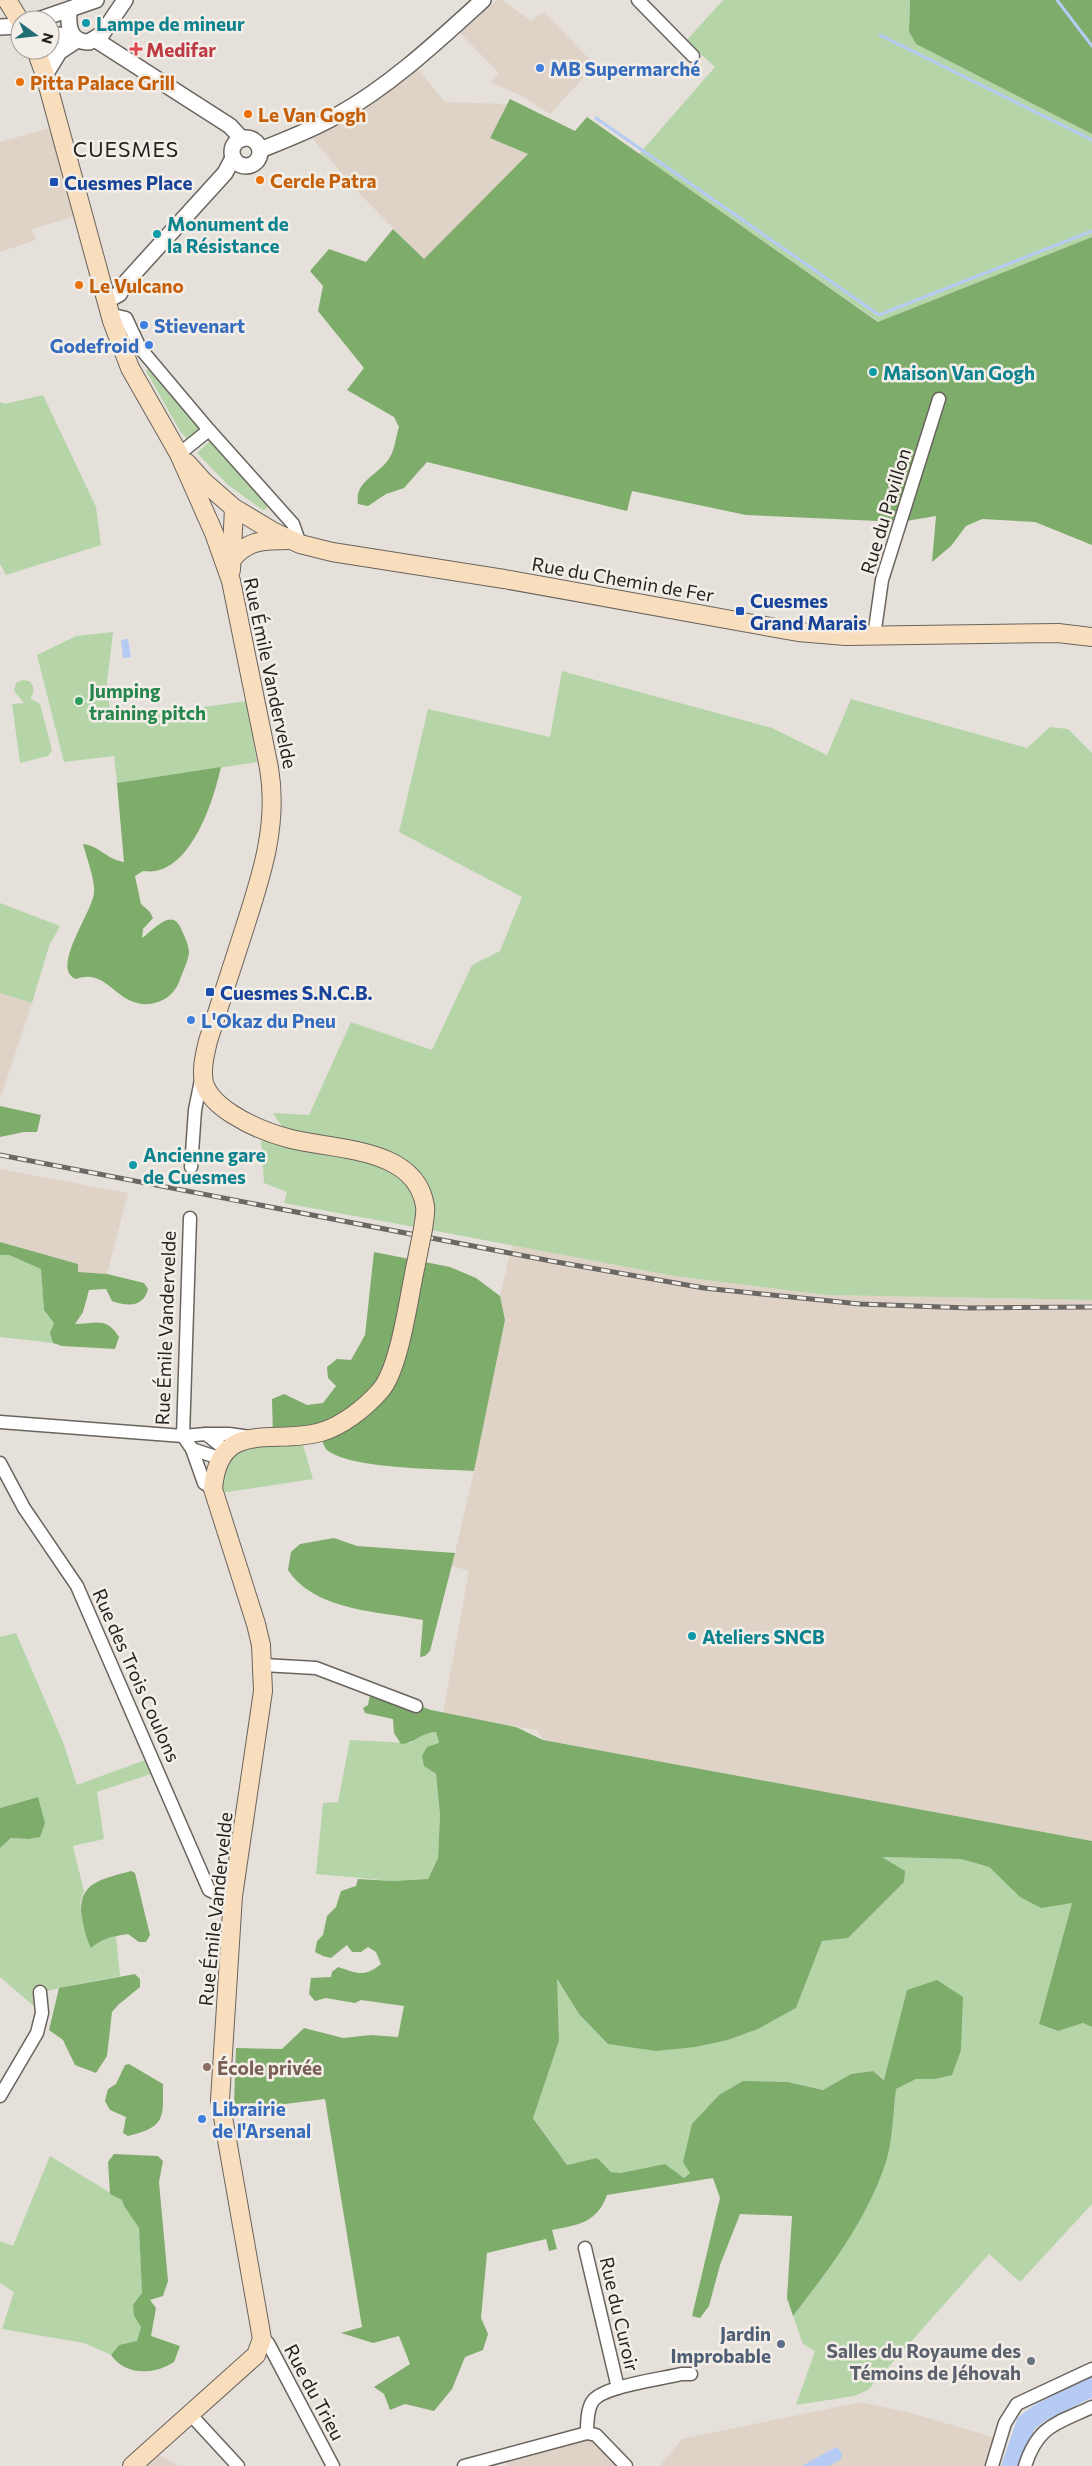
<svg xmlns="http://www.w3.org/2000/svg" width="1092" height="2466" viewBox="0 0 1092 2466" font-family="Commissioner,sans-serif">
<rect width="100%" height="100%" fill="#e6e0da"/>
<g fill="#dfd3c7">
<polygon points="497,0 502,0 531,21 544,12 595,65 550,114 522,96 490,82 499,73 460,33"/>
<polygon points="412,62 445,102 508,104 490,138 528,154 424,260 356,190 306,131"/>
<polygon points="59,125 82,214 32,229 36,240 0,252 0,142"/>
<polygon points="0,993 32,1003 0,1100"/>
<polygon points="0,1169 128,1193 107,1274 78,1272 78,1264 0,1242"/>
<polygon points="512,1245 674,1276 826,1295 1092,1300 1092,1841 543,1740 537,1730 443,1713 469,1571 452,1566 474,1471 505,1320 500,1296"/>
<polygon points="861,2402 907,2412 1000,2439 992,2466 660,2466 682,2439"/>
<polygon points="587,2433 626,2466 508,2466 503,2456"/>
<polygon points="158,2454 168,2460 179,2466 146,2466"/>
</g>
<g fill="#b5d5a9">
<polygon points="723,0 910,0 909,32 916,44 1092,134 1092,237 879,322 639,154 715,67 686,41"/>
<polygon points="150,368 203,429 188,440 180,431 146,371"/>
<polygon points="43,395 96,507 101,545 6,575 0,564 0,402 5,404"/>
<polygon points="211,440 267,505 267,509 263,510 228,485 197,453"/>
<polygon points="113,632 107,682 111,720 246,701 257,762 117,783 114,756 64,762 37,655 76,636"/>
<polygon points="562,671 772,728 827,755 851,699 1027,748 1050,727 1068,729 1092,753 1092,1300 826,1295 674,1276 431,1230 415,1195 420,1228 284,1203 287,1192 264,1183 261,1141 290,1139 273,1113 309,1115 351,1022 432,1050 472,965 500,951 522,897 399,832 428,709 550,737"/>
<path d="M22,680L29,681C35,687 35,692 30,698L40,704L52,750L48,756L20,763L12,704L24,703L14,691L16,683Z"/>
<polygon points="0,903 60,926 49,946 32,1003 0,993"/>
<polygon points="0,1255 9,1255 41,1269 44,1310 54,1323 51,1333 53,1343 0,1337"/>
<polygon points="300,1435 313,1479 214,1494 226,1450"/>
<polygon points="16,1633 63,1742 77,1785 145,1760 151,1774 97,1792 104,1839 73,1846 84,1891 80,1903 91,1947 100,1940 116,1936 120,1976 41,1992 42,2013 0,1977 0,1848 11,1838 28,1839 38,1797 0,1808 0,1637"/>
<polygon points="436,1732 439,1743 424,1766 436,1774 440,1815 438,1858 428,1879 393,1881 316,1874 323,1803 338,1802 350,1740 410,1743 423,1733"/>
<path d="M881,1857L961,1859L989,1867L1020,1897L1072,1903L1039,2024L1057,2031L1083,2023L1092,2027V2204L1020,2282L989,2254L868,2390L854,2396L796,2405L815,2351L803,2344L793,2316C830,2268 867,2220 886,2162C893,2140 893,2112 896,2089L916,2079H935L907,1990L885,2080L873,2071L851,2074L823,2090L788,2082L684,2178L665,2164L620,2173L611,2172L597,2159L567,2165L533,2117L559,2041L556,1978L579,2014L728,2040L758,2029L796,2008L822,1941L848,1938Z"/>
<polygon points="50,2156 122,2200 124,2206 139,2228 142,2293 134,2316 141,2327 137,2342 119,2345 111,2355 84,2343 2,2329 14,2292 0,2283 0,2241 13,2246"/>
</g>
<g fill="#7dac6b">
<polygon points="910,0 1092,0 1092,134 916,44 909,32"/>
<path d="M510,99L575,131L587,117L878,322L1092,237V545L1035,522L982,519L966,526L951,546L932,562L936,516L900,522L746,515L632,491L627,511L427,462L404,488L386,494L368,506L358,504C354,480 380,475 390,457C395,449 396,436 399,427L394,417L347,390L364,368L318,311L323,286L310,271L329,249L366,262L393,229L424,259L528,154L490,138Z"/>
<path d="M221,767C213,803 189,878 143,871L135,876L141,904L150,912L153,918L143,929L142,938C154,930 173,905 182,931C185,937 189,946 189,953C188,962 182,973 179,982C172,1001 148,1010 129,1000C110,990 100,970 76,979C50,969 92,913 94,893C96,882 86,856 83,844C100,846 106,859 124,862L117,783Z"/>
<polygon points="0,1106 41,1115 37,1132 24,1132 0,1137"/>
<path d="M0,1242L78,1264V1272L107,1274L144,1283L148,1289C144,1307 127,1307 112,1301L106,1289L89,1290L83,1312L75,1324C96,1324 106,1316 119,1337L115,1349L62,1346L53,1343L50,1333L54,1323L44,1310L41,1269L9,1255H0Z"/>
<path d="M374,1252L450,1267L476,1278L500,1296L505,1320L474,1471C442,1469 349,1469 327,1450C323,1446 322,1438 320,1432L273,1436L272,1399L284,1394L307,1405L323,1403L336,1386L328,1378L327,1367L337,1359L351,1360L365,1335Z"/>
<path d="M334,1538L357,1546L455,1553L430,1651L425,1656L420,1657L423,1620C378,1611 315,1611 288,1570L291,1552L300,1544Z"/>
<path d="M371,1689L431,1710L516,1727L543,1740L1092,1841V2027L1083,2023L1058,2031L1039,2024L1072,1903L1041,1908L1020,1897L989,1867L961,1859L882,1857L905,1871L904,1882L848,1938L822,1941L796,2008L758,2029L728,2040L695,2047L656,2051L608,2044L579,2014L557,1979L559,2041L533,2118L567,2165L597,2158L611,2172L620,2173L665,2164L684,2178L690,2173L683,2162L692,2124L719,2095L743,2081L788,2082L823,2090L851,2074L873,2071L884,2080L907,1990L937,1980L963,1997L961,2050L952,2075L935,2079H916L896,2089C893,2112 893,2140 886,2162C867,2220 830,2268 793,2316L787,2298L792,2216L740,2214L720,2265L709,2306L700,2318L692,2316L720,2198L713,2178L607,2195C597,2223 578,2225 552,2230L557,2249L549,2251L546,2239L487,2253L481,2318L488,2334L483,2350L465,2357L452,2389L434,2411L405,2404L390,2410L384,2394L374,2387L410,2364L399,2336L373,2343L341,2333L362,2327L325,2099L261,2107V2103L234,2104L236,2048L282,2049L304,2028L343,2038L371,2035L398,2037L404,2006L361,2000L355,2003L326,1998L315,2001L309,1994L311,1978L331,1977L332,1972L338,1967C357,1973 364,1978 381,1964L376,1952L368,1947L361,1952H352L347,1945L331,1958L323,1956L315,1952L317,1941L323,1935L327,1916L336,1907L341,1891L356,1886L358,1879L393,1881L428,1879L438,1858L440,1815L436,1774L424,1766L422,1756L427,1747L439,1743L436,1732C419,1733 416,1743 401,1744L394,1733L393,1719L365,1713L363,1708L368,1705Z"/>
<polygon points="38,1797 45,1823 40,1837 28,1839 11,1838 0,1848 0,1808"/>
<path d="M131,1871L135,1873L150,1935L146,1942H139L128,1934C114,1936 102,1938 91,1948C86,1938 84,1928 82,1917C76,1882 103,1879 131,1871Z"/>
<polygon points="135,1974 140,1979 140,1987 118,2005 112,2012 107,2056 96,2073 75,2065 63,2040 49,2030 59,1988"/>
<path d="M129,2064L163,2084C163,2118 166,2127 128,2136L123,2133L126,2117L110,2110L105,2101L108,2089L116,2084L125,2065Z"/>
<path d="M114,2154L158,2156L163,2161L159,2182L168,2281L163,2296L150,2300L156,2308L151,2336L180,2346L174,2362C154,2375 126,2376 111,2355L119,2345L137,2341L141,2327L134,2316L133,2305L142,2293L139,2228L124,2206L122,2200L110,2194L108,2162Z"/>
</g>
<g fill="#b5cbf4">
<polygon points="128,639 131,657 123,658 121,640"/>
<polygon points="836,2447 842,2452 841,2459 829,2466 802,2466"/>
</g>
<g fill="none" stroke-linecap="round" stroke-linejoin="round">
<g stroke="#b5cbf4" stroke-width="3">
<polyline points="1057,0 1092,46"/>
<polyline points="880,35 1092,140"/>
<polyline points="596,118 879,315 1092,231"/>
</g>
<polyline stroke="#b5cbf4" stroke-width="19" points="1011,2466 1026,2423 1041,2412 1092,2387"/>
<defs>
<g id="minor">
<polyline points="638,0 693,56"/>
<polyline points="109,314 126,318 140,348 209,430 293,524 300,544"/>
<polyline points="179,454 209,430"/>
<polyline points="874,636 882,580 939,399"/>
<polyline points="191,1167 195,1110 202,1075"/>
<polyline points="190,1218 183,1436 192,1449 204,1483 213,1489"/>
<polyline points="0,1422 183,1436 206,1434 226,1450"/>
<polyline points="206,1434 229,1434 250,1437"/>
<polyline points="192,1449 219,1458"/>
<polyline points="0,1463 24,1508 77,1586 209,1890 215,1893 233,1896"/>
<polyline points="263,1665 316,1668 416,1706"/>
<polyline points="0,2096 37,2033 42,2013 40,1992"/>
<polyline points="585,2248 618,2388"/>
<polyline points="262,2339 268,2343 333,2466"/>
<polyline points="191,2415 238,2466"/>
<path d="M587,2433C587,2423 587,2411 592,2402C602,2386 662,2379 681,2374H691"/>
<polyline points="464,2466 587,2433 596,2435 626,2466"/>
<polyline points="992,2466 1005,2423 1017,2404 1092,2369"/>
<path d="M1025,2466C1038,2425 1056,2424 1092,2407"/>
</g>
<g id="tertiary">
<path d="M69,10C68,26 69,42 89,42L102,34L125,0"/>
<polyline points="38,20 96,0"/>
<polyline points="0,27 20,26"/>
<polyline points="50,34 73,37"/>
<polyline points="96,40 230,126 242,139"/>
<polyline points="45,75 59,52 77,40"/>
<circle cx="246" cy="152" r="14"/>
<path d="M260,150C285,140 312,130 336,116C390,86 438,41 483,0"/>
<polyline points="106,301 119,294 127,281 225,173 233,158"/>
</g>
<g id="secondary">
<polyline points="7,0 20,21"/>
<path d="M36,50L45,75L112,321L130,368L179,454L214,533L231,581L269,768C279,827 260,880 242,936C231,971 219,1006 208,1041C205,1054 201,1069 204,1083C208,1096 221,1107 232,1114C249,1125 271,1134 291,1139C335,1150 416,1147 425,1206C426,1213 424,1221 423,1229"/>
<polyline points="187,463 203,481 234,508 274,532 300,544 332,552 504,579 798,632 846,636 1058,633 1092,637"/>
<path d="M232,559C250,539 262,541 287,540"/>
<polyline points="231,570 234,508"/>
<path d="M132,2466L256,2355L262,2339L220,2100L233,1896L263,1691L261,1645L256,1624L213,1489C219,1417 273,1446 321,1432C342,1426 365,1408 380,1391C400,1369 409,1295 416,1264"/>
</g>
</defs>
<use href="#minor" stroke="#69645e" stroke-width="15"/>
<use href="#tertiary" stroke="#69645e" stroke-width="18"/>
<use href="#secondary" stroke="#69645e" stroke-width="20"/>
<use href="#minor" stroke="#fff" stroke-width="12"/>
<use href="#tertiary" stroke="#fff" stroke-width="15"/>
<use href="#secondary" stroke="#f9debe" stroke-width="18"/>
<defs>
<polyline id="rail" points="0,1155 551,1261 704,1288 860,1304 969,1308 1092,1307"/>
</defs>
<use href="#rail" stroke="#6b6763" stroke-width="5"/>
<use href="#rail" stroke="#f3eee7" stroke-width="3" stroke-dasharray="9" stroke-linecap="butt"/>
<defs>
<polyline id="secondary-bridge" points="416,1264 423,1229"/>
</defs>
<use href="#secondary-bridge" stroke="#69645e" stroke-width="20" stroke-linecap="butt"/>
<use href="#secondary-bridge" stroke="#f9debe" stroke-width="18"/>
</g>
<g fill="#0f9aa8" stroke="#f3eee7" stroke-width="2">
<circle cx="86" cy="23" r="5"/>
<circle cx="157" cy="234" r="5"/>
<circle cx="873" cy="372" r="5"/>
<circle cx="133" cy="1165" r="5"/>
<circle cx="692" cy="1636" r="5"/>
</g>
<path fill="#e0444e" stroke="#f3eee7" stroke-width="2" d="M133.5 41.5h5v5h5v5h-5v5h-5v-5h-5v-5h5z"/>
<g fill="#3f7fe0" stroke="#f3eee7" stroke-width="2">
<circle cx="540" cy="68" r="5"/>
<circle cx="144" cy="325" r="5"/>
<circle cx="149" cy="345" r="5"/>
<circle cx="191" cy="1020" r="5"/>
<circle cx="202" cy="2119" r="5"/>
</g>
<g fill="#e8710a" stroke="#f3eee7" stroke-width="2">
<circle cx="20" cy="82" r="5"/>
<circle cx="248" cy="114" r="5"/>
<circle cx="260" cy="180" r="5"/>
<circle cx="79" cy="285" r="5"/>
</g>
<g fill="#1a4fb4" stroke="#f3eee7" stroke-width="2">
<rect x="49" y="177" width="10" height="10" rx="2.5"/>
<rect x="735" y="606" width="10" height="10" rx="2.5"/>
<rect x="205" y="987" width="10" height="10" rx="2.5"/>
</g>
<circle fill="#2e9e5b" stroke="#f3eee7" stroke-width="2" cx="79" cy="701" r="5"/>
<circle fill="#8d6e63" stroke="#f3eee7" stroke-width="2" cx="207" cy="2067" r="5"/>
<circle fill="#5c6f8a" stroke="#f3eee7" stroke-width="2" cx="781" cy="2344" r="5"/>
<circle fill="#6b7280" stroke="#f3eee7" stroke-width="2" cx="1031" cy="2361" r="5"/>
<g text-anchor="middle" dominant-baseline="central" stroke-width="5" stroke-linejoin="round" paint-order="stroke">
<g font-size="19" font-weight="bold" fill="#0d838f" stroke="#f3eee7" text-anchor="start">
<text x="96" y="23">Lampe de mineur</text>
<text x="167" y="223">Monument de<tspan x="167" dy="22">la Résistance</tspan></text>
<text x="883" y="372">Maison Van Gogh</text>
<text x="143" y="1154">Ancienne gare<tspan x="143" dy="22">de Cuesmes</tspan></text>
<text x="702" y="1636">Ateliers SNCB</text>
</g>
<g font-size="19" font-weight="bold" fill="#be3a42" stroke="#f3eee7" text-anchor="start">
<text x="146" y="49">Medifar</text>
</g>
<g font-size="19" font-weight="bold" fill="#366cbe" stroke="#f3eee7" text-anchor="start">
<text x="550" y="68">MB Supermarché</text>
<text x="154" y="325">Stievenart</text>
<text x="139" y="345" text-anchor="end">Godefroid</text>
<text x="201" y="1020">L'Okaz du Pneu</text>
<text x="212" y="2108">Librairie<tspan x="212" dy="22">de l'Arsenal</tspan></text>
</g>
<g font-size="19" font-weight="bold" fill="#c56008" stroke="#f3eee7" text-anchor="start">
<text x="30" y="82">Pitta Palace Grill</text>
<text x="258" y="114">Le Van Gogh</text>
<text x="270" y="180">Cercle Patra</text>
<text x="89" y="285">Le Vulcano</text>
</g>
<g font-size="19" font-weight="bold" fill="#164399" stroke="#f3eee7" text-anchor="start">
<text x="64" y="182">Cuesmes Place</text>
<text x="750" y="600">Cuesmes<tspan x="750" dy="22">Grand Marais</tspan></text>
<text x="220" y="992">Cuesmes S.N.C.B.</text>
</g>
<g font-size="19" fill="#262421" stroke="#f3eee7">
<text transform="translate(885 511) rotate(-73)">Rue du Pavillon</text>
<text transform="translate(623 579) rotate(10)">Rue du Chemin de Fer</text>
<text transform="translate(271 673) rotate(78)">Rue Émile Vandervelde</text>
<text transform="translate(165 1328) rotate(-88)">Rue Émile Vandervelde</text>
<text transform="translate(137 1675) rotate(66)">Rue des Trois Coulons</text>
<text transform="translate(215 1909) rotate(-84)">Rue Émile Vandervelde</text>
<text transform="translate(620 2314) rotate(77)">Rue du Curoir</text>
<text transform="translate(315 2392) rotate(62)">Rue du Trieu</text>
</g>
<g font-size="19" font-weight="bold" fill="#27864d" stroke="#f3eee7" text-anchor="start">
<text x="89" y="690">Jumping<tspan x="89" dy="22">training pitch</tspan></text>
</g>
<g font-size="19" font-weight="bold" fill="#785e54" stroke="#f3eee7" text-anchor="start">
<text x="217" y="2067">École privée</text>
</g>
<g font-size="19" font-weight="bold" fill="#4e5e75" stroke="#f3eee7" text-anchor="end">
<text x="771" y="2333">Jardin<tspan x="771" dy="22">Improbable</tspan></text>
</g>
<g font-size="19" font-weight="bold" fill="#5b616d" stroke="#f3eee7" text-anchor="end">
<text x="1021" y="2350">Salles du Royaume des<tspan x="1021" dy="22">Témoins de Jéhovah</tspan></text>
</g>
<g font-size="21" letter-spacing="1" fill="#262421" stroke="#f3eee7">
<text x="126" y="148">CUESMES</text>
</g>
</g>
<g transform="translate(35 35) rotate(105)"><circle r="24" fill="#f3eee7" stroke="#a19d98"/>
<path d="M0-4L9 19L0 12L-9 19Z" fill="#236e74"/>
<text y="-8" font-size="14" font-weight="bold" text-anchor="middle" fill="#262421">N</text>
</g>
</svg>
